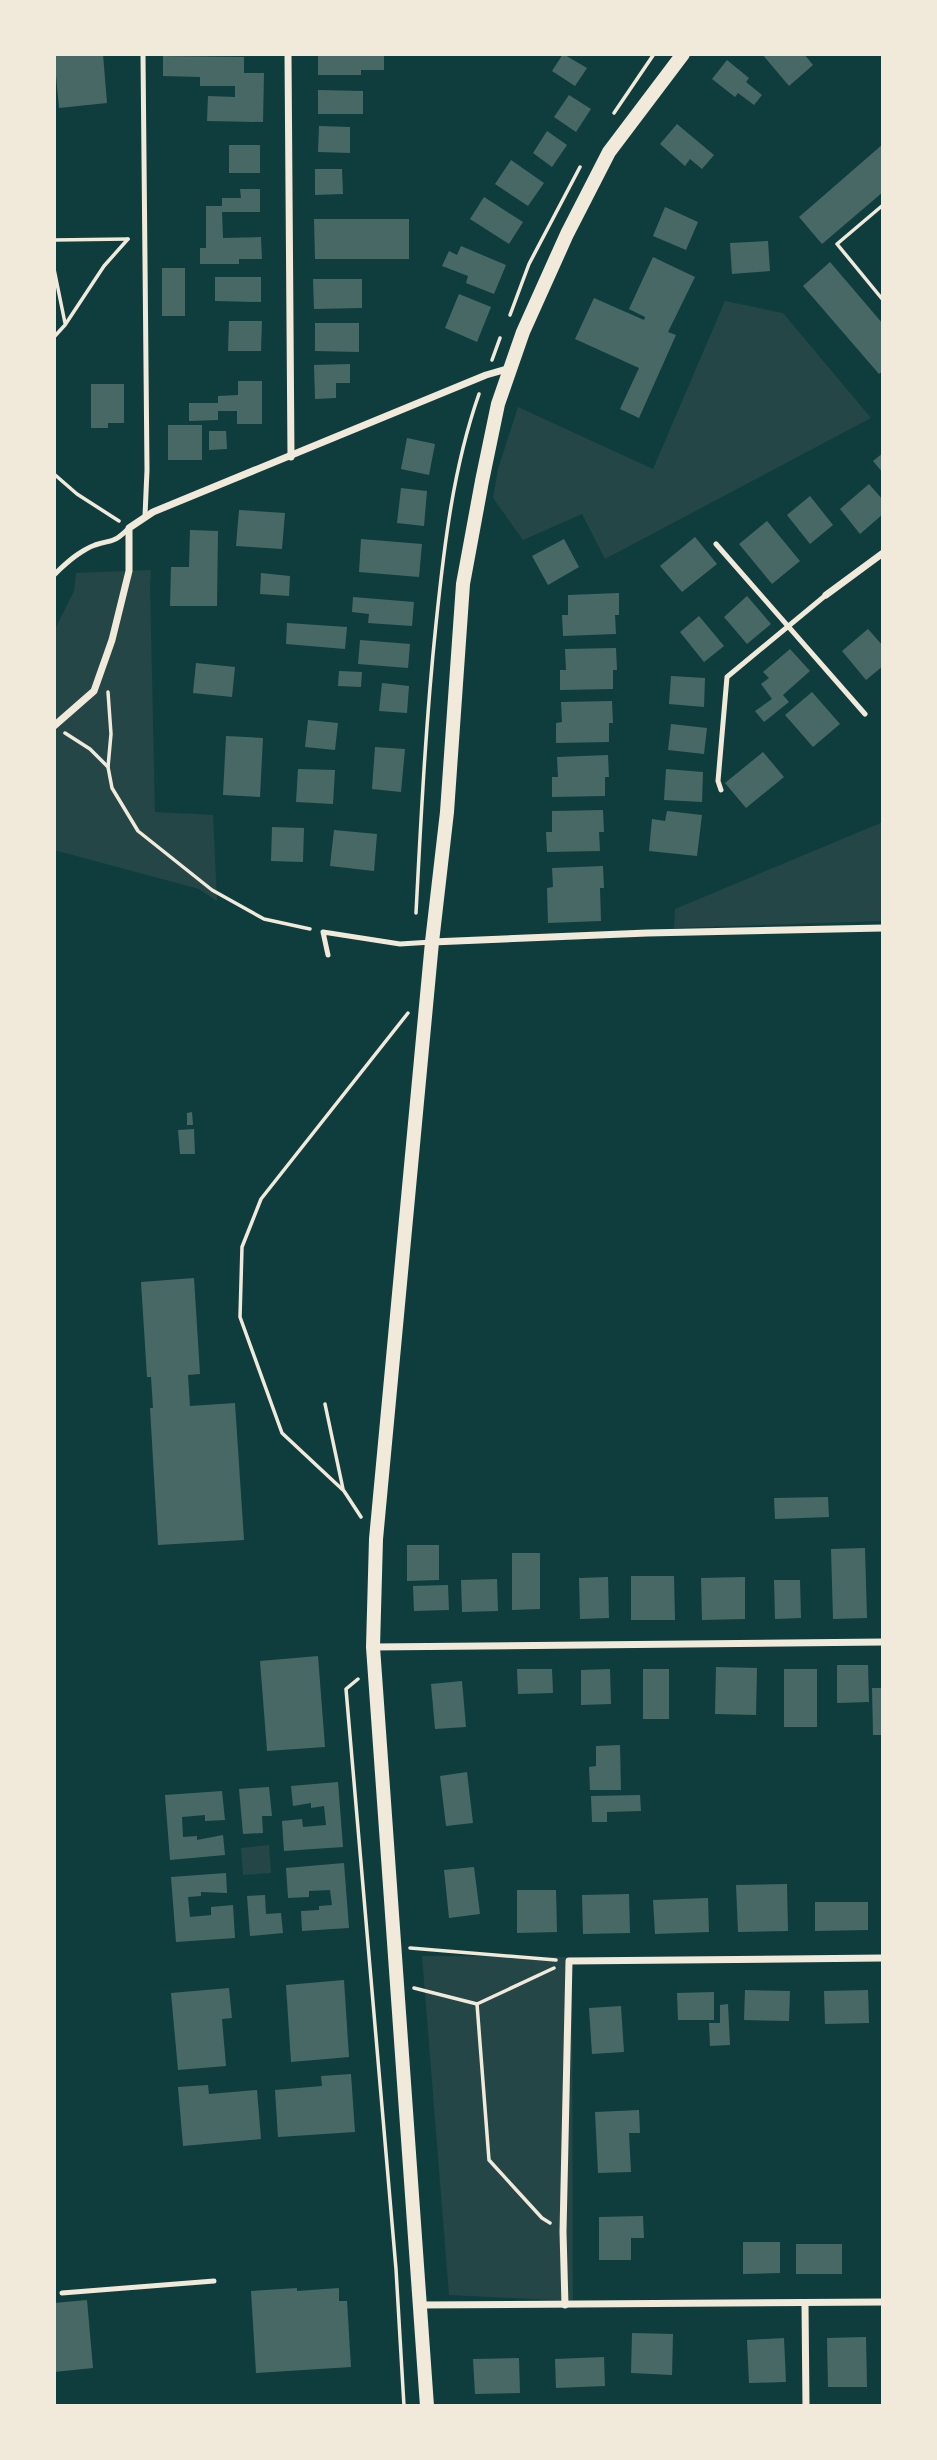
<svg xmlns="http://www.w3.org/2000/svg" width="937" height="2460" viewBox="0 0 937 2460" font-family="Cabin,sans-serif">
<rect width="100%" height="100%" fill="#0f3d3e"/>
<g fill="#244646">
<polygon points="725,301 783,313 871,418 605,559 582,514 523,540 493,498 498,469 518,407 653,469"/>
<polygon points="151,570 150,585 155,812 213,815 217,901 199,889 54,850 54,631 74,591 76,573"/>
<polygon points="883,822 883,921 674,928 675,909"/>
<polygon points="269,1845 271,1873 243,1875 241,1848"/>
<polygon points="422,1956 572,1957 573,2301 449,2295"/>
</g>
<g fill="#486865">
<polygon points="54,54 103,54 107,103 59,108"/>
<polygon points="318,54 384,54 384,70 361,70 361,75 318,75"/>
<polygon points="563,54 587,68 575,86 552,71"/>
<polygon points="762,54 804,54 813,65 789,86"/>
<polygon points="163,56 244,57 244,73 264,73 263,122 207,121 208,96 235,97 235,86 200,86 200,77 163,76"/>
<polygon points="727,60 749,78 746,82 762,95 754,105 738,93 735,97 712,79"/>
<polygon points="318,90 363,91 363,114 318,114"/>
<polygon points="569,95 591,109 576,132 554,117"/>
<polygon points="677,124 714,155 702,169 690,159 685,166 660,144"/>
<polygon points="319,126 350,127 350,153 318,152"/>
<polygon points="547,131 567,145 552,167 533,153"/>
<polygon points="883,144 883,192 822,244 799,217"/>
<rect x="229" y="145" width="31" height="28"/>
<polygon points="511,160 544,183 528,206 495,184"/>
<polygon points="315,169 342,169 343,194 315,195"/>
<polygon points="240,189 260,189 260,212 222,212 223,238 261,237 262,259 239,259 239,264 200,264 200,248 206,248 206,206 222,206 222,198 241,198"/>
<polygon points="484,197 523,222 509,244 470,219"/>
<polygon points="665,207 698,222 686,250 653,236"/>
<polygon points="314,219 409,219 409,259 315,259"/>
<polygon points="768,241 770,271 732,274 730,243"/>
<polygon points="461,246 506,265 494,294 466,283 468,276 442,266 449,251 457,255"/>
<polygon points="653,257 695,277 668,332 676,335 639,418 620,409 639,368 575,339 594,298 644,320 645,317 629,309"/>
<polygon points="830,262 883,324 883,371 879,374 803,286"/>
<rect x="162" y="268" width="23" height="48"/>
<polygon points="215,277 261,277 261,302 215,301"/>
<polygon points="313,279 362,279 362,308 314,309"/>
<polygon points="459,294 491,307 477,342 445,328"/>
<polygon points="229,321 262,321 261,351 228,351"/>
<polygon points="315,323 359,323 359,352 315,351"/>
<polygon points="350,364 350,383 336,383 336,398 315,399 314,365"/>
<polygon points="238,381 262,381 262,424 237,424 237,411 218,411 218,420 189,421 189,403 218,403 218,396 238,395"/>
<polygon points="91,384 124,384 124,423 108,423 108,428 91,428"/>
<rect x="168" y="425" width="34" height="35"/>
<polygon points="209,431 226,431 227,449 209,450"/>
<polygon points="407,438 435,444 429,475 401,469"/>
<polygon points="883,453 883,473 873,461"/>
<polygon points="869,484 883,500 883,514 860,534 840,509"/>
<polygon points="401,488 427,491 424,526 397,523"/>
<polygon points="810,496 833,525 810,544 787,515"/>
<polygon points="239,510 285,513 282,549 236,546"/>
<polygon points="767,521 800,561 772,584 739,544"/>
<polygon points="190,530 218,531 217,606 170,606 171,567 189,567"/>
<polygon points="695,537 717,564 682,592 660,566"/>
<polygon points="361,539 422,544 419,577 359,572"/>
<polygon points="564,539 579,567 548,585 532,556"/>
<polygon points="261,573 290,576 289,596 260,594"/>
<polygon points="619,593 619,615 615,615 616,634 563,636 562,615 568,615 568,595"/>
<polygon points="747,596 771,624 747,644 724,617"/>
<polygon points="353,597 414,602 412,626 368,623 369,614 352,612"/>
<polygon points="699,616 724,646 704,662 680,632"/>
<polygon points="287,623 347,627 345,649 286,644"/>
<polygon points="868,629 883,646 883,666 866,680 842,651"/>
<polygon points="360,640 410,644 408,668 358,664"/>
<polygon points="616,648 617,670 613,670 613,689 560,690 560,670 566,670 565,649"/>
<polygon points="790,649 810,671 783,695 789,702 764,722 755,711 772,699 761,684 769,678 763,672"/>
<polygon points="196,663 235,667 232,697 193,693"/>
<polygon points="339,671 362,672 361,687 338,686"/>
<polygon points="671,676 705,678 704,707 669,704"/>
<polygon points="382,683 409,686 407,713 379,711"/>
<polygon points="812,692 840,724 813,747 785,715"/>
<polygon points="612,701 613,723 609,723 609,742 556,743 556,723 562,722 561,702"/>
<polygon points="308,720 338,723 335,750 305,747"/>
<polygon points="671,724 707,728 704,754 668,750"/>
<polygon points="226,736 263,738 260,797 223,795"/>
<polygon points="375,747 405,749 401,792 372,789"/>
<polygon points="763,752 784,777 746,808 725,783"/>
<polygon points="608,755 609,777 605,777 605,796 552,797 552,777 558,777 557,757"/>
<polygon points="298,769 335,770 333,804 296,802"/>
<polygon points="666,769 703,772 702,802 664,800"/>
<polygon points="603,810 604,832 599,832 600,851 547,852 546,832 552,832 552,811"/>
<polygon points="667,811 702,815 697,856 649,851 652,819 665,821"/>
<polygon points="272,827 304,828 303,862 271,861"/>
<polygon points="334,830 377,834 374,871 330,866"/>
<polygon points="603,866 604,888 600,888 601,921 548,923 547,888 553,887 552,868"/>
<polygon points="192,1112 193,1125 187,1125 187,1113"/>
<polygon points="194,1129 195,1154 180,1154 178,1130"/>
<polygon points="194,1278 200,1374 188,1375 190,1406 235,1403 244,1540 158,1545 150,1408 153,1408 151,1377 147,1377 141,1282"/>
<polygon points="828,1497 829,1517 775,1519 774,1498"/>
<polygon points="407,1545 439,1545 439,1580 407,1581"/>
<polygon points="865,1548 867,1618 833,1619 831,1549"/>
<polygon points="512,1553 540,1553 540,1609 512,1610"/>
<polygon points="631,1576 674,1576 675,1620 631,1620"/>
<polygon points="608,1577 609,1618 580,1619 579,1578"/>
<polygon points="745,1577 745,1619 702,1620 701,1578"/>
<polygon points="497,1579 498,1611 462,1612 461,1580"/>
<polygon points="774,1580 800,1580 801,1618 775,1619"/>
<polygon points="448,1585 449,1610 414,1611 413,1586"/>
<polygon points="318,1656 325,1747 267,1751 260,1661"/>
<polygon points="837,1665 868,1665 869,1702 837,1703"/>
<polygon points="716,1667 757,1668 756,1715 715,1714"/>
<polygon points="517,1669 552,1669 553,1693 518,1694"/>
<polygon points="610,1669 611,1704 581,1705 581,1670"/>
<rect x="643" y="1669" width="26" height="50"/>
<rect x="784" y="1669" width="33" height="58"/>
<polygon points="462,1681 466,1727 435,1729 431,1684"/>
<polygon points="872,1688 883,1688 883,1735 873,1735"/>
<polygon points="620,1745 621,1790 590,1790 589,1767 596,1766 596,1746"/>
<polygon points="467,1772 473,1823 446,1826 440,1776"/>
<polygon points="338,1782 343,1847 284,1851 282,1821 302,1819 303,1827 326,1825 324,1806 311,1808 311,1803 293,1806 291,1786"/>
<polygon points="269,1787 272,1816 262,1816 263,1833 243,1834 239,1789"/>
<polygon points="222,1791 225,1820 205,1821 205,1815 182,1817 183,1837 197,1836 197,1840 223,1835 225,1855 170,1860 165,1795"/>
<polygon points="640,1795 641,1811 607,1812 607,1822 592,1822 591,1796"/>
<polygon points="344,1863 349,1928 302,1931 301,1911 319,1910 319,1906 332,1905 330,1890 309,1891 309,1897 288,1898 286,1868"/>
<polygon points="474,1867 480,1914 449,1918 444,1870"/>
<polygon points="226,1873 227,1893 201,1892 201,1896 188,1897 190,1917 211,1915 211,1907 233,1905 235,1938 176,1942 171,1877"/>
<polygon points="787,1884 788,1931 738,1932 736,1885"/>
<polygon points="517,1890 556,1890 557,1932 517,1933"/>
<polygon points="629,1894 630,1933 583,1934 582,1895"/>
<polygon points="265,1895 266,1914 281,1913 283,1933 250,1936 247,1896"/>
<polygon points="708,1898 709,1932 655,1934 653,1900"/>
<polygon points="815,1902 868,1902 868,1930 815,1931"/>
<polygon points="344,1980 349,2057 291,2062 286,1985"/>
<polygon points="229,1988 232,2018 222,2019 226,2066 178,2070 171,1993"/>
<polygon points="745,1990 790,1991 789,2021 744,2020"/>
<polygon points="868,1990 869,2023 825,2024 824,1991"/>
<polygon points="714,1992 714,2020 678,2020 677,1993"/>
<polygon points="728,2004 730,2045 710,2046 709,2023 720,2023 720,2005"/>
<polygon points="621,2006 624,2052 592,2054 589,2008"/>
<polygon points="351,2074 355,2132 278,2137 275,2090 322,2086 321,2076"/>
<polygon points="208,2085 209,2094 257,2090 261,2139 183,2146 178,2087"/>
<polygon points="639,2110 640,2133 629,2133 631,2172 598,2173 595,2112"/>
<polygon points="643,2216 644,2238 631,2238 631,2260 599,2260 599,2217"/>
<polygon points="743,2242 780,2242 780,2273 743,2274"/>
<rect x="796" y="2244" width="46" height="30"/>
<polygon points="297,2288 297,2291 339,2288 339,2301 347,2301 351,2367 256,2373 251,2291"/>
<polygon points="87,2300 93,2368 54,2372 54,2303"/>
<polygon points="632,2333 673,2334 672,2375 631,2373"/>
<polygon points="866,2337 867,2387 828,2387 827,2338"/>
<polygon points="784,2338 786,2382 749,2383 747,2340"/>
<polygon points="604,2357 605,2386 556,2388 555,2359"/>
<polygon points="519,2358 520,2393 475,2394 473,2359"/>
</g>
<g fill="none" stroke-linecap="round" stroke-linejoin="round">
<g stroke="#f1e9da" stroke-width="3.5">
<polyline points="614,113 654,54"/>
<polyline points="883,205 837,244 883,300"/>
<polyline points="54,240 128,239"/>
<polyline points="54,269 65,323"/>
<polyline points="510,315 529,264 580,167"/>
<polyline points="54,337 65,325 104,266 128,239"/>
<polyline points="492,360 500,338"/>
<polyline points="54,474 77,494 119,521"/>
<polyline points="108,692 111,734 108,767"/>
<polyline points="65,733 90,749 108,767 112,788 138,831 212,890 264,919 310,929"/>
<path d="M416,913C421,816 426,720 436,624C444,547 453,468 479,394"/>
<polyline points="325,1404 343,1489"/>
<polyline points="361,1517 344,1491 282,1433 240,1317 242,1247 261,1199 408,1013"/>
<polyline points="358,1679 346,1689 396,2269 404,2406"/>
<polyline points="410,1948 556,1960"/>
<polyline points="414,1988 477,2004 554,1968"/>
<polyline points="477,2004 489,2160 542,2218 550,2223"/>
</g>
<g stroke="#f1e9da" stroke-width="5">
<polyline points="143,54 147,470 145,516"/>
<polyline points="716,544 865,714"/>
<path d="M54,575C66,563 79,551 95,545C114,539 114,543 129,528"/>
<polyline points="721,790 718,781 727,677 826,595"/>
<polyline points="328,955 323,932 400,944 432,942"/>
<polyline points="62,2293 214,2281"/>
</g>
<g stroke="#f1e9da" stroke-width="7">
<polyline points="288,54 291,457"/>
<polyline points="826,595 883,553"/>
<polyline points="54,726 94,691 112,640 129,571 129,528 153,512 486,375 510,368"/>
<polyline points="432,942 647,933 883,928"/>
<polyline points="373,1647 883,1642"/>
<polyline points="805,2304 806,2406"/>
<polyline points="420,2305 883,2302"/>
<polyline points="565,2305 563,2232 569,1961 883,1958"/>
</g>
<polyline stroke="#f1e9da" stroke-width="14" points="427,2406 373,1647 376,1539 432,942 447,812 463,584 482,481 498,404 523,332 567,234 609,152 683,54"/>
</g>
<rect width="937" height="2460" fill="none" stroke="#f1e9da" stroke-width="112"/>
</svg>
